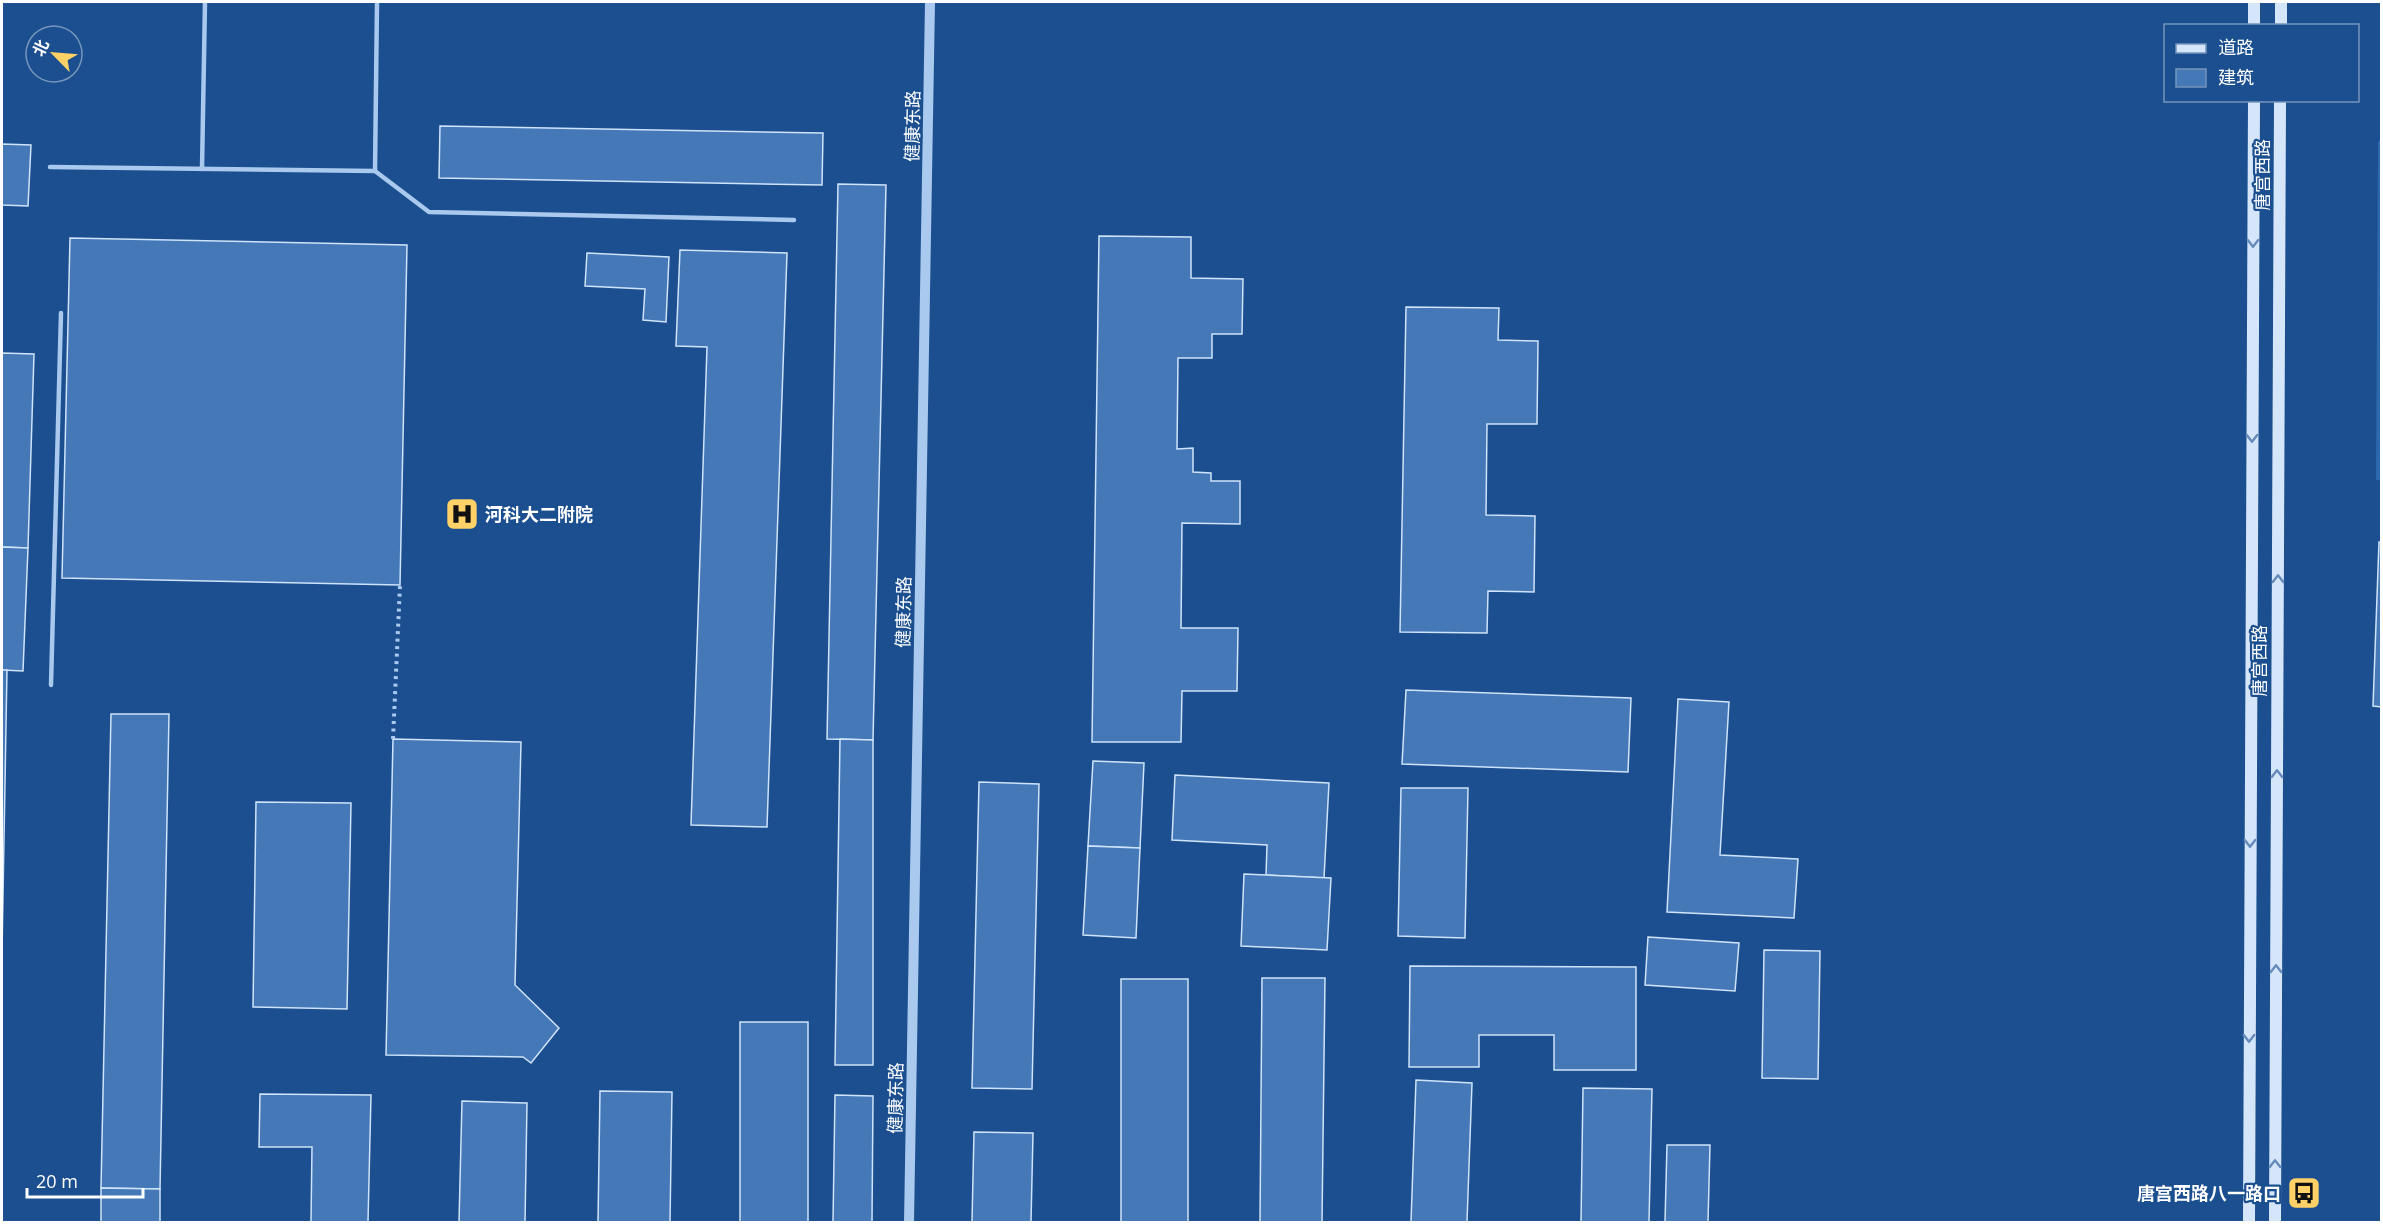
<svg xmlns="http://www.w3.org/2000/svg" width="2383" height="1224" viewBox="0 0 2383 1224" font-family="'Open Sans','Noto Sans SC',sans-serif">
<rect width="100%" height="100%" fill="#1b4f8f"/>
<polygon fill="#2e69ad" points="2381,138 2381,480 2376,480 2378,142"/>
<g fill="#4478b7" stroke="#cfe3fa" stroke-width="1.5">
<polygon points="440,126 823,133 822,185 439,178"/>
<polygon points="2,144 31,145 28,206 2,205"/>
<polygon points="838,184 886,185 873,740 827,739"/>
<polygon points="1099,236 1191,237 1191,278 1243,279 1242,334 1212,334 1212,358 1178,358 1177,449 1193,448 1193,472 1211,473 1211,481 1240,481 1240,524 1182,523 1181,628 1238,628 1237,691 1182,691 1181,742 1092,742"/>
<polygon points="70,238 407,245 400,585 62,578"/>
<polygon points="680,250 787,253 767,827 691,825 707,347 676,346"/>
<polygon points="587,253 669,257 666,322 643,320 645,289 585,286"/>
<polygon points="1406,307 1499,308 1498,340 1538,341 1537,424 1487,424 1486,515 1535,516 1534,592 1488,591 1487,633 1400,632"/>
<polygon points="2,353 34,354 28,548 2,547"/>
<polygon points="2379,542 2382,542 2382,707 2373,706"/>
<polygon points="2,547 28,548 23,671 2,670"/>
<polygon points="2,670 7,670 2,952"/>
<polygon points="1406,690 1631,698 1628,772 1402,764"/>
<polygon points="1678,699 1729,702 1720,855 1798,859 1794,918 1667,912"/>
<polygon points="111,714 169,714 160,1189 101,1188"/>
<polygon points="393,739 521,742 515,985 559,1028 531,1063 523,1057 386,1055"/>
<polygon points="840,739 873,740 873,1065 835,1065"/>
<polygon points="1093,761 1144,763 1140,848 1088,846"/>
<polygon points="1175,775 1329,783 1324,878 1266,875 1267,845 1172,840"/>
<polygon points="979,782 1039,784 1032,1089 972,1088"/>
<polygon points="1401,788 1468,788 1465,938 1398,936"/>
<polygon points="256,802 351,803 347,1009 253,1007"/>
<polygon points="1088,846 1140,848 1136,938 1083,935"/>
<polygon points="1244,874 1331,878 1327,950 1241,946"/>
<polygon points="1648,937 1739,943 1735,991 1645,985"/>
<polygon points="1764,950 1820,951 1818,1079 1762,1078"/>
<polygon points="1410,966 1636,967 1636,1070 1554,1070 1554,1035 1479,1035 1479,1067 1409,1067"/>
<polygon points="1262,978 1325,978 1322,1222 1260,1222"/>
<rect x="1121" y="979" width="67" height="243"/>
<rect x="740" y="1022" width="68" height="200"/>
<polygon points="1416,1080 1472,1083 1467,1222 1411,1222"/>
<polygon points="1583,1088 1652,1089 1649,1222 1581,1222"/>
<polygon points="600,1091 672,1092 670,1222 598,1222"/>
<polygon points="260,1094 371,1095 368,1222 311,1222 312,1147 259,1147"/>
<polygon points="835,1095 873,1096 872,1222 833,1222"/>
<polygon points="462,1101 527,1103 525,1222 459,1222"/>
<polygon points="974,1132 1033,1133 1031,1222 972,1222"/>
<polygon points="1667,1145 1710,1145 1708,1222 1665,1222"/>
<polygon points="101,1188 160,1189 160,1222 101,1222"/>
</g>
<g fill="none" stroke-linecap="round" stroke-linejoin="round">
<polyline stroke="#a9c9ee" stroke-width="4" stroke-dasharray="3 4.5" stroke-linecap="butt" points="393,739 400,585"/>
<g stroke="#a9c9ee" stroke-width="4.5">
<polyline points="50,167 375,171 429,212 794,220"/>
<polyline points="202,169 205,2"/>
<polyline points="375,171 377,2"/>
<polyline points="51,685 61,313"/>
</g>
<polyline stroke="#a9c9ee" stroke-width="10" points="909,1222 930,2"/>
<g stroke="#d6e6fa" stroke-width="12">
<polyline points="2254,26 2254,2"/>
<polyline points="2281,26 2281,2"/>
<polyline points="2249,1222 2254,100"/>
<polyline points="2275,1222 2280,100"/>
</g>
</g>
<defs><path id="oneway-chevron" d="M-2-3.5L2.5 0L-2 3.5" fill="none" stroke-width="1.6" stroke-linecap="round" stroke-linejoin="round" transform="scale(1.5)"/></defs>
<g stroke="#668bba">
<use href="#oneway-chevron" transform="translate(2253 243) rotate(90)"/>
<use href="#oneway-chevron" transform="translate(2252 438) rotate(90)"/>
<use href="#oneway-chevron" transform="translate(2278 579) rotate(-90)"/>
<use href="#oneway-chevron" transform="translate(2277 774) rotate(-90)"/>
<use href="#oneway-chevron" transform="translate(2250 843) rotate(90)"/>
<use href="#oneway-chevron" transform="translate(2276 969) rotate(-90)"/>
<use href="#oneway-chevron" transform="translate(2249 1038) rotate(90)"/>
<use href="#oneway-chevron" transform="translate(2275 1164) rotate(-90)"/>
</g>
<defs>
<symbol id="hospital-square" viewBox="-11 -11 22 22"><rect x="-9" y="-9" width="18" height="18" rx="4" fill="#ffd166" stroke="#1b4f8f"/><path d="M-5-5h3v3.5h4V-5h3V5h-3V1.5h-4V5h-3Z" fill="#111"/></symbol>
<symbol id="bus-square" viewBox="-11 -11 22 22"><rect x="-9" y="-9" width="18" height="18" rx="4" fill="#ffd166" stroke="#1b4f8f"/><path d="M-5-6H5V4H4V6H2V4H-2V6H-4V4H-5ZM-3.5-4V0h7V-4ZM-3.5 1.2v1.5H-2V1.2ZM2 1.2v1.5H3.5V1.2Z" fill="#111"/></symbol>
</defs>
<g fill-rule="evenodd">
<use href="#hospital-square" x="443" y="495" width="38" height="38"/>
<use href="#bus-square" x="2285" y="1174" width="38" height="38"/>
</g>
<g text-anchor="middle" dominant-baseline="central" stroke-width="4.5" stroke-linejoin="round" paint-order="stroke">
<g font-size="18" fill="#fff" stroke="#1b4f8f">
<text transform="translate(912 126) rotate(-89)">健康东路</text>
<text transform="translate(2262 175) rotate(-90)">唐宫西路</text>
<text transform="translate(903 612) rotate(-89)">健康东路</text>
<text transform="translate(2259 661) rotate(-90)">唐宫西路</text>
<text transform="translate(895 1098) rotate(-89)">健康东路</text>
</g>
<g font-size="18" font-weight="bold" fill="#fff" stroke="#1b4f8f" text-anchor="start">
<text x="485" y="514">河科大二附院</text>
<text x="2281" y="1193" text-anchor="end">唐宫西路八一路口</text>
</g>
</g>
<rect width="2383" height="1224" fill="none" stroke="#ffffff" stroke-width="6"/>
<rect x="2164" y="24" width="195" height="78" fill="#1b4f8f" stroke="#7695bc" stroke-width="1.5"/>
<rect x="2176" y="44" width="30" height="9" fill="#d6e6fa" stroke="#7695bc" stroke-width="1.5"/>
<text x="2218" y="54" font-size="18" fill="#ffffff">道路</text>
<rect x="2176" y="69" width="30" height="18" fill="#4478b7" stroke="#7695bc" stroke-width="1.5"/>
<text x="2218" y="84" font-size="18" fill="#ffffff">建筑</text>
<g transform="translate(54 54) rotate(295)"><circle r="28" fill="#1b4f8f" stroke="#7695bc" stroke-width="1.5"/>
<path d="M0-4.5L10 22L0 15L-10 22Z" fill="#ffd166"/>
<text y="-9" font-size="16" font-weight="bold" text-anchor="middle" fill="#ffffff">北</text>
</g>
<path d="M27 1188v9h116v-9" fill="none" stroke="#ffffff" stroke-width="3"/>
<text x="36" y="1188" font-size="18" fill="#ffffff" stroke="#1b4f8f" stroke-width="4.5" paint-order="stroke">20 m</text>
</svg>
